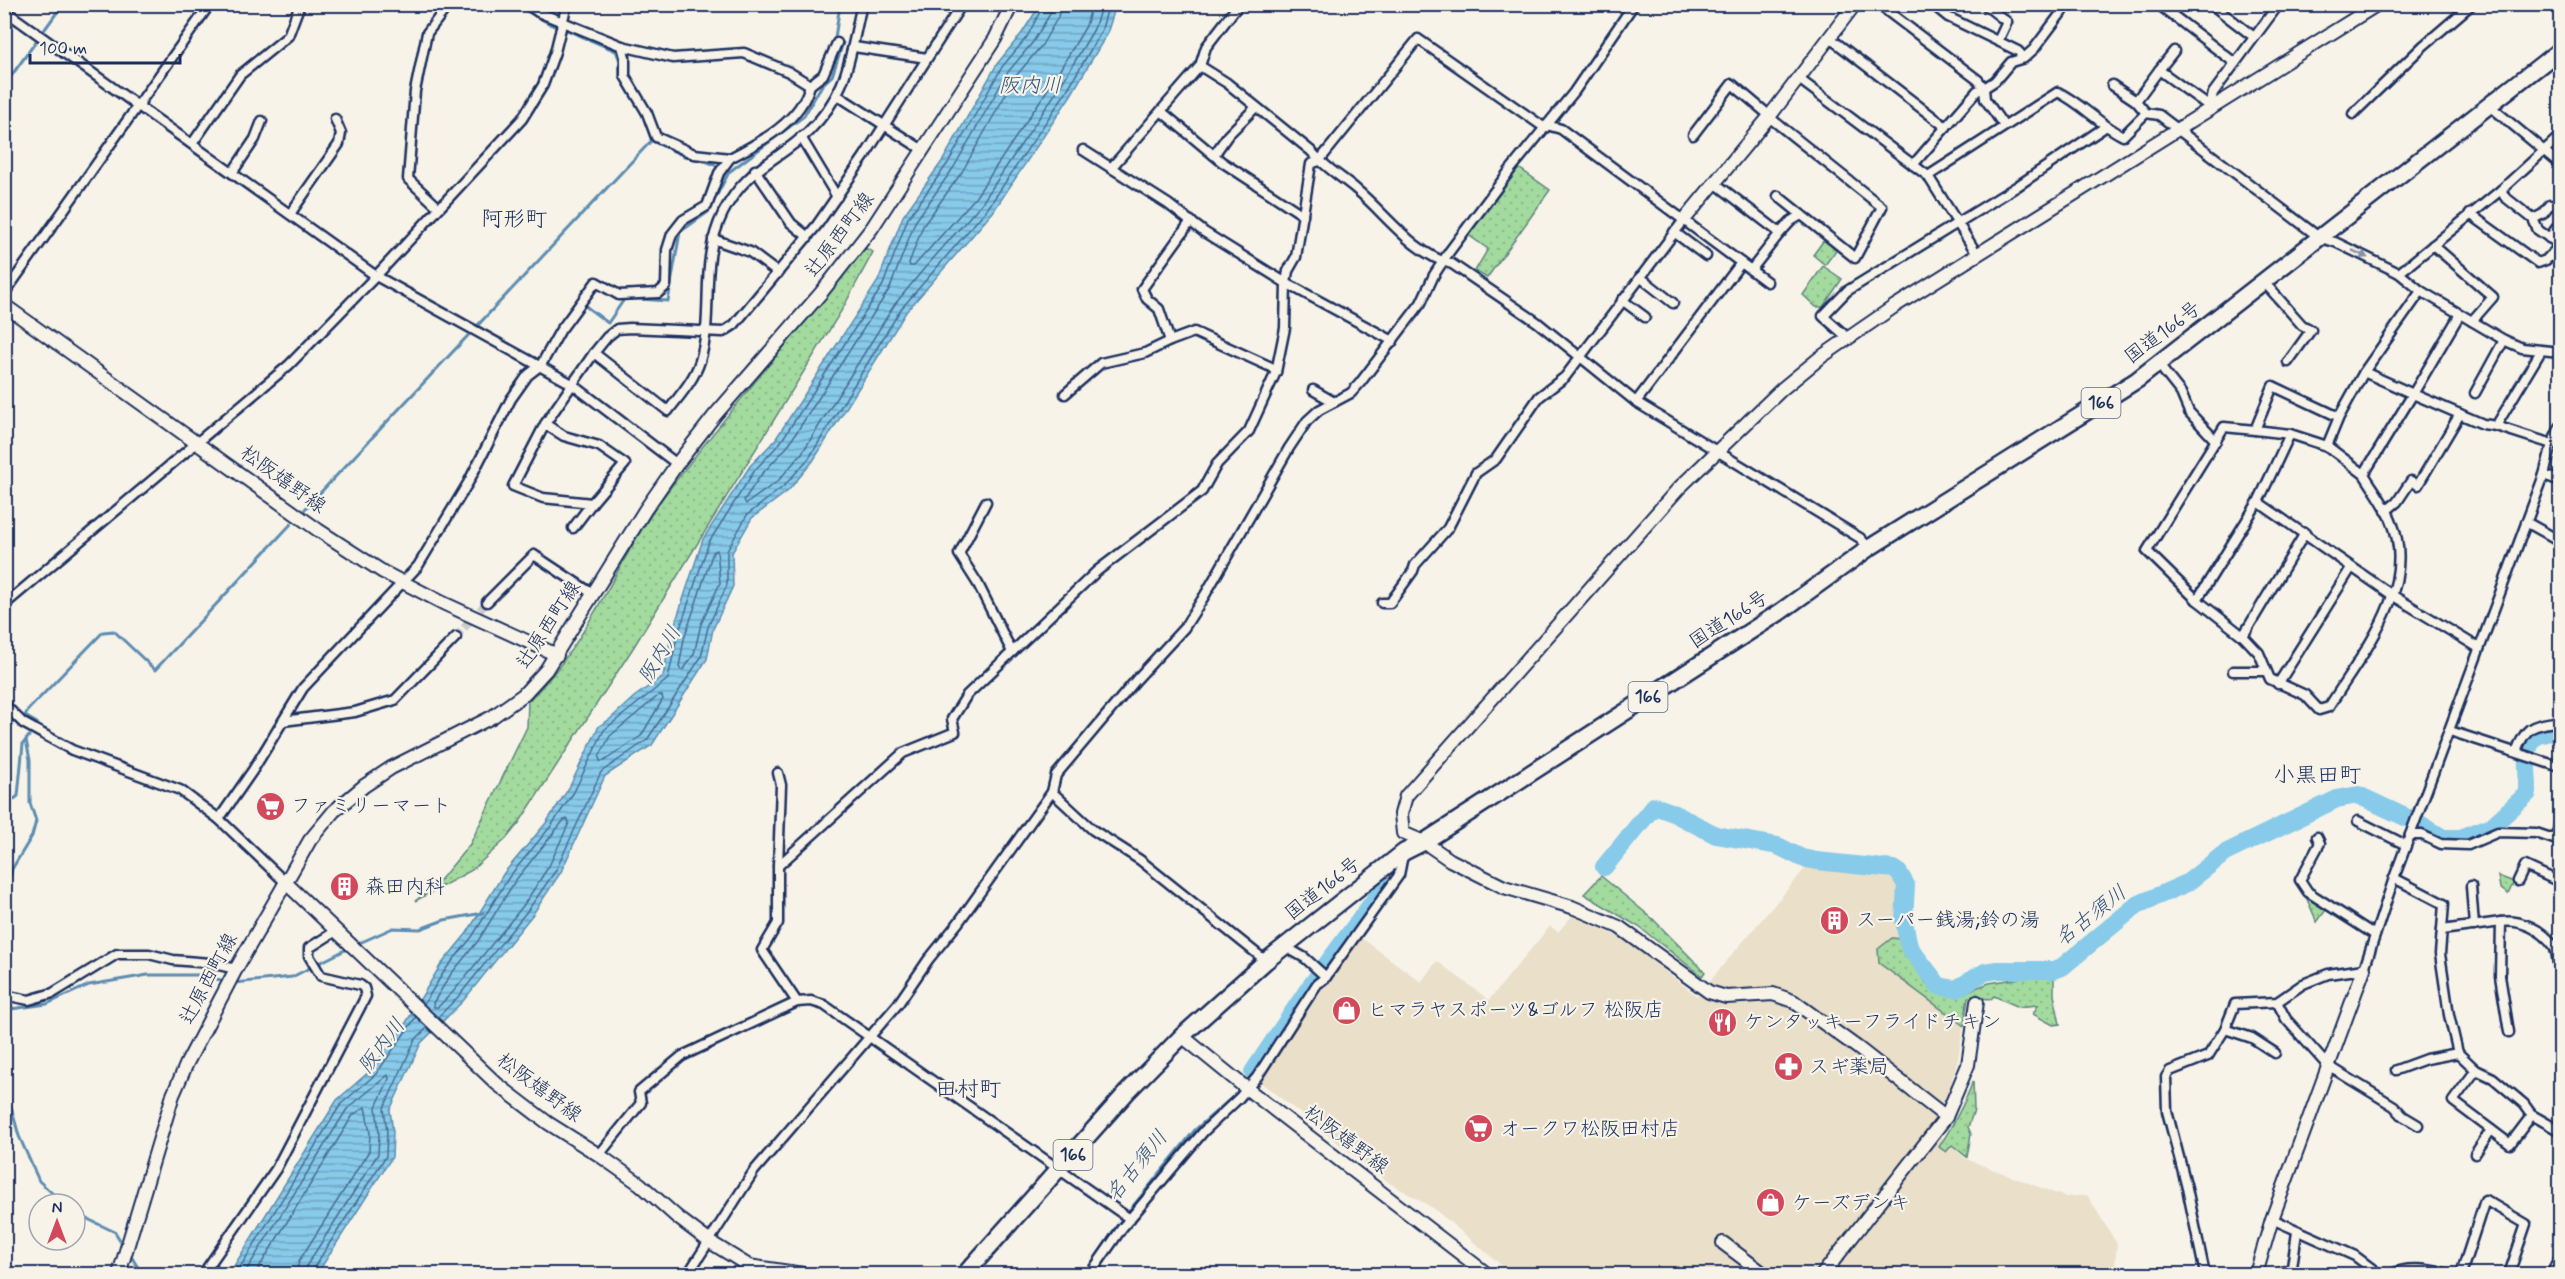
<svg xmlns="http://www.w3.org/2000/svg" width="2565" height="1279" viewBox="0 0 2565 1279" font-family="Mynerve,'Klee One',sans-serif">
<defs>
<pattern id="park-dots" width="8" height="8" patternUnits="userSpaceOnUse" patternTransform="scale(1.5)"><rect width="8" height="8" fill="#a3da9e"/><path d="M2 2h.1M6 6h.1" fill="none" stroke="#8cbb8a" stroke-width="1.8" stroke-linecap="round"/></pattern>
<pattern id="water-rules" width="6" height="5" patternUnits="userSpaceOnUse" patternTransform="scale(1.5)"><rect width="6" height="5" fill="#88cae9"/><path d="M0 2.5h6" fill="none" stroke="#6ea4c0"/></pattern>
</defs>
<rect width="100%" height="100%" fill="#f7f3e8"/>
<filter id="ink" filterUnits="userSpaceOnUse"><feTurbulence type="fractalNoise" baseFrequency=".0167" numOctaves="2"/><feDisplacementMap in="SourceGraphic" scale="12" xChannelSelector="R" yChannelSelector="G"/><feConvolveMatrix kernelMatrix="1 2 1 2 8 2 1 2 1" color-interpolation-filters="sRGB"/></filter>
<g filter="url(#ink)">
<polygon fill="#eadfc9" points="1808,865 1894,879 1900,884 1900,939 1928,985 1945,995 1969,993 1958,1059 1948,1094 1930,1126 1966,1159 2065,1197 2087,1195 2117,1244 2114,1274 1512,1274 1433,1208 1388,1182 1259,1081 1320,987 1324,986 1359,936 1421,982 1437,961 1489,1000 1550,926 1558,932 1572,916 1622,938 1697,996"/>
<g fill="url(#park-dots)" stroke="#5f847e" stroke-width="1.5">
<polygon points="1516,166 1550,190 1487,278 1475,271 1488,249 1467,234"/>
<polygon points="1824,240 1837,249 1825,265 1813,255"/>
<path d="M865,248L873,252L843,308L633,648L519,823L506,839L472,870L415,901L437,884L470,844L527,727L528,701C588,646 618,557 667,492C731,409 799,329 865,248Z"/>
<polygon points="1823,266 1842,279 1823,307 1816,307 1803,295"/>
<polygon points="1601,876 1653,919 1705,972 1702,976 1639,927 1584,894"/>
<polygon points="2498,876 2514,882 2508,894 2500,888"/>
<polygon points="2306,897 2326,910 2317,922"/>
<polygon points="1892,938 1901,939 1926,983 1944,995 1955,996 1989,983 2054,973 2054,995 2060,1024 2053,1025 2033,1014 2038,1005 2019,1007 1994,996 1991,999 1968,997 1964,1026 1879,963 1878,949"/>
<path d="M1973,1081L1974,1110L1968,1127L1971,1134L1967,1157L1952,1145L1946,1152L1939,1147C1953,1125 1964,1106 1973,1081Z"/>
</g>
<polygon fill="url(#water-rules)" stroke="#5c8cb1" stroke-width="1.5" points="1040,5 1116,5 1107,34 1071,95 993,212 906,312 813,461 788,491 752,518 732,553 733,586 713,629 707,659 652,745 605,776 561,872 533,914 463,1001 421,1043 390,1110 393,1132 392,1157 317,1274 229,1274 337,1100 371,1070 404,1026 440,966 467,933 504,873 546,823 569,788 599,726 609,720 634,697 663,676 671,636 703,539 750,466 775,440 878,281 903,216 943,160 997,64 1022,33"/>
<g fill="none" stroke-linecap="round" stroke-linejoin="round">
<g stroke="#476d96" stroke-width="1.5">
<polyline points="1052,4 1050,14 1033,42 1008,72 954,167 915,222 890,288 787,447 761,475 744,500 746,504 778,481 802,453 895,304 923,270 982,203 1059,88 1094,29 1102,4"/>
<polyline points="1061,4 1058,17 1042,45 1016,76 962,172 923,226 909,263 910,266 914,266 975,198 1052,83 1086,26 1092,4"/>
<polygon points="717,550 720,583 701,624 694,654 684,669 681,670 679,667 684,639 713,552"/>
<polygon points="659,695 662,696 663,699 641,736 604,761 600,761 599,757 610,736"/>
<polygon points="568,819 569,823 549,866 523,906 453,992 438,1007 434,1007 433,1003 451,974 478,941 515,881 564,820"/>
<polyline points="424,1004 445,970 472,937 509,877 551,826 574,792 604,730 668,679 677,637 709,542 755,470 780,443 883,285 908,218 948,163 1002,67 1027,37 1044,4"/>
<polyline points="438,1017 458,997 528,910 556,870 601,772 647,740 701,657 708,627 727,585 727,551 747,515 784,486 809,458 901,309 988,208 1066,92 1101,32 1109,4"/>
<polyline points="236,1274 341,1104 376,1074 416,1017"/>
<polyline points="244,1274 347,1109 388,1075 389,1079 376,1107 379,1133 378,1154 307,1265 305,1274"/>
<polyline points="255,1274 353,1115 365,1107 370,1133 369,1151 299,1261 296,1274"/>
<polyline points="312,1274 313,1269 386,1156 387,1132 384,1108 415,1040 427,1028"/>
</g>
<g stroke="#5c8cb1" stroke-width="3">
<polyline points="513,4 554,26"/>
<polyline points="565,29 616,51 620,61 620,76 636,103"/>
<polyline points="4,86 63,4"/>
<polyline points="640,108 652,141 684,156 708,162 722,168"/>
<polyline points="584,305 608,323 625,298 668,301 680,232 708,212 729,172 804,116 822,85 832,76 843,43 835,38 840,4"/>
<polyline points="305,509 652,140"/>
<polyline points="37,723 25,716 28,710 103,632 114,631 155,670 291,524"/>
<polyline points="4,807 18,796 23,744 26,740"/>
<polyline points="355,945 393,928 420,929 444,920 483,913"/>
<polyline points="4,956 11,906 6,894 12,869 32,836 36,821 30,803 30,760 26,740 29,736"/>
<polyline points="234,983 292,977 349,948"/>
<polyline points="4,1010 47,1004 89,985 148,975 199,975 225,981"/>
<polyline points="4,1081 19,1136 39,1181 64,1204"/>
<polyline points="75,1213 115,1232 123,1245"/>
<polyline points="129,1253 142,1274"/>
<polyline points="1085,1274 1116,1227 1195,1130 1234,1096"/>
</g>
<g stroke="#88cae9" stroke-width="18">
<path d="M1604,867L1654,806L1671,812L1716,835L1778,846L1802,858L1817,861L1893,869L1899,873L1906,885L1904,921L1909,947L1939,986L1956,989L1985,972L1998,970H2054L2062,967L2137,905L2187,883L2225,853L2337,799L2358,795L2420,824L2443,838H2461L2492,826L2528,793C2529,773 2521,752 2536,736L2560,729"/>
<polyline points="1253,1072 1309,988 1384,887"/>
</g>
<polyline stroke="#cbcccc" stroke-width="8" stroke-dasharray="8 4" stroke-linecap="butt" points="456,637 487,602"/>
<defs>
<g id="street">
<polyline points="527,4 538,12 622,46 673,58 744,53 789,72 810,85 823,75 837,43"/>
<polyline points="941,4 957,11"/>
<path d="M1239,4L1206,47L1200,66L1227,83L1311,151C1324,167 1342,177 1357,190C1386,214 1414,255 1452,264L1537,322L1636,402L1860,538L1869,548"/>
<polyline points="1878,4 1978,80 1984,88 1977,91 1913,165"/>
<polyline points="1932,4 1948,17 2018,51 2024,58"/>
<polyline points="1984,4 2007,22 1998,41"/>
<polyline points="2158,4 2235,63"/>
<polyline points="2211,4 2254,37"/>
<polyline points="4,10 376,276 572,384 677,464"/>
<polyline points="1830,38 1946,127"/>
<polyline points="854,47 927,58"/>
<polyline points="2159,70 2174,51"/>
<polyline points="1799,79 1928,176 1977,254"/>
<polyline points="2112,85 2136,101"/>
<polyline points="837,95 923,150"/>
<polyline points="2490,106 2560,164"/>
<polyline points="1161,111 1222,162 1303,215"/>
<polyline points="2146,113 2136,101 2159,70 2210,107 2213,93 2279,4"/>
<polyline points="2353,114 2423,46 2472,4"/>
<polyline points="1769,117 1882,207 1855,258 1778,196"/>
<polyline points="1547,125 1561,129 1767,282"/>
<polyline points="2004,126 1985,99 1984,88 1995,81 2011,62 2024,58 2034,49 2068,4"/>
<polyline points="1693,135 1732,84 1770,116"/>
<polyline points="801,137 837,197"/>
<polyline points="192,144 240,75 288,36 300,4"/>
<polyline points="1083,150 1168,204 1204,232 1286,283 1393,341"/>
<polyline points="1214,155 1228,135 1256,107"/>
<path d="M730,158C761,142 801,121 810,85"/>
<polyline points="1111,168 1200,66"/>
<polyline points="755,170 791,223 808,237"/>
<polyline points="232,173 255,139 262,121"/>
<path d="M1928,176L2058,92C2082,104 2099,124 2123,136L2146,113L2159,115L2320,238L2335,242L2399,273L2421,291L2504,340L2522,348L2560,352"/>
<polyline points="1715,183 1780,233 1791,221 1801,215"/>
<polyline points="438,207 408,179 415,91 427,33 449,4"/>
<polyline points="290,214 339,144 341,133 335,119"/>
<polyline points="2470,214 2538,263 2546,260 2560,245 2538,230 2533,219 2505,197 2501,190"/>
<polyline points="2533,219 2543,214 2550,205"/>
<polyline points="1191,221 1142,289 1147,299 1159,309 1170,341 1194,332 1271,367 1276,372"/>
<polyline points="1674,232 1706,256"/>
<polyline points="2549,238 2560,223"/>
<polyline points="713,239 750,252 778,273"/>
<polyline points="2433,245 2493,297 2472,321"/>
<polyline points="1751,270 1780,233"/>
<polyline points="2399,273 2501,190 2560,136"/>
<polyline points="1640,277 1673,303"/>
<polyline points="2264,282 2302,325 2311,330 2288,362"/>
<polyline points="4,294 210,4"/>
<polyline points="1622,300 1645,317"/>
<polyline points="2460,314 2413,394 2483,424 2496,426"/>
<polyline points="1848,338 1823,316 1847,291 2016,187 2105,127"/>
<polyline points="2541,351 2496,426 2552,444"/>
<path d="M594,353L668,411C680,395 694,380 700,361C715,311 698,264 723,213C746,168 775,163 808,132C850,91 849,57 862,4"/>
<polyline points="2158,364 2181,393 2189,412 2216,441"/>
<polyline points="1313,390 1334,402"/>
<polyline points="2475,393 2504,340"/>
<polyline points="1065,394 1101,363 1145,353 1170,341"/>
<polyline points="1636,402 1741,263"/>
<polyline points="2339,417 2273,386 2255,430 2290,434 2327,446 2339,417 2364,372"/>
<polyline points="545,424 564,436 599,446 625,464 592,503 543,498 513,486 545,424 594,353 607,337 617,329 630,328 723,332 734,325 817,225 864,157 962,4"/>
<path d="M2255,430L2224,427L2147,551L2197,600L2243,636L2259,653L2270,679L2305,695L2319,710L2329,707C2362,653 2418,589 2392,522C2386,505 2373,489 2364,474"/>
<polyline points="2327,446 2364,474 2413,394 2364,372 2421,291"/>
<polyline points="2544,475 2560,481"/>
<polyline points="986,502 959,554 978,584 1012,652"/>
<polyline points="2258,502 2392,595 2479,648"/>
<polyline points="2386,511 2397,502 2411,481 2418,485 2460,414"/>
<polyline points="2526,522 2560,541"/>
<polyline points="573,528 592,503"/>
<polyline points="2197,600 2258,502 2290,434"/>
<polyline points="487,602 534,555 593,594"/>
<polyline points="1382,603 1390,603 1413,571 1415,565 1448,528 1476,473 1496,459 1539,397 1565,377 1684,220"/>
<polyline points="4,605 289,365 376,276 522,119 543,85 555,52 567,4"/>
<polyline points="2243,636 2305,533"/>
<polyline points="2233,671 2266,671"/>
<polyline points="2278,684 2351,568"/>
<polyline points="4,704 23,723 72,750 180,790 219,819 285,882"/>
<polyline points="283,721 355,712 395,700 456,637"/>
<polyline points="2450,731 2560,767"/>
<path d="M2516,752C2527,724 2532,726 2560,721"/>
<polyline points="778,773 781,785 778,866"/>
<polyline points="1052,792 1093,830 1140,860 1266,961"/>
<polyline points="219,819 253,770 303,688 418,566 468,483 511,399 528,375 541,365 560,331 596,282 619,295 658,293 666,286 667,250 672,234 683,220 707,206 719,173 730,158 694,154 656,137 647,113 625,76 625,57 622,46"/>
<polyline points="2358,821 2406,845"/>
<polyline points="2410,835 2422,835 2441,844 2468,845 2498,832 2536,833 2560,841"/>
<polyline points="2317,837 2320,843 2300,880 2308,892 2375,935"/>
<polyline points="2553,838 2558,831 2560,820"/>
<polyline points="2394,878 2444,904 2440,954 2449,1015 2458,1053 2476,1070 2493,1078 2524,1104 2532,1115 2560,1131"/>
<polyline points="2518,881 2525,866 2560,882"/>
<polyline points="2471,886 2474,926"/>
<polyline points="2442,930 2501,922"/>
<polyline points="1284,946 1305,958 1326,977"/>
<polyline points="4,995 29,1000 53,993 117,954 149,954 173,960 210,963 236,969"/>
<polyline points="797,1002 762,950 778,923 778,866 903,753 955,732 952,719 967,695 1097,571 1202,491 1217,464 1249,431 1276,372 1285,328 1286,283 1288,271 1296,257 1311,164 1319,161 1418,39 1545,128"/>
<polyline points="2277,1002 2286,1019 2327,1065 2394,1106 2403,1116 2418,1125"/>
<polyline points="2225,1029 2252,1038 2275,1053"/>
<path d="M2509,1032L2500,976L2501,922C2520,919 2542,929 2554,946C2558,953 2557,966 2560,973"/>
<polyline points="2396,1070 2426,1059 2458,1053"/>
<polyline points="2476,1070 2453,1101 2510,1144 2532,1115"/>
<polyline points="2475,1154 2491,1130"/>
<polyline points="599,1155 641,1103 639,1092 682,1056 797,1002 811,1001 824,1005 1130,1219"/>
<polyline points="2272,1219 2355,1256 2379,1274"/>
<polyline points="203,1274 276,1169 366,996 364,988 360,985 321,976 309,956 309,948 336,931"/>
<polyline points="688,1274 754,1171 898,1004 928,960 958,923 1052,792 1056,775 1136,680 1184,628 1205,595 1289,448 1307,421 1319,410 1351,393 1360,383 1421,303 1434,275 1449,252 1511,169 1574,92 1634,4"/>
<polyline points="1090,1274 1122,1228 1204,1131 1239,1098 1257,1077 1317,984 1326,977 1399,875 1403,855"/>
<polyline points="2205,1274 2187,1188 2167,1111 2166,1077 2170,1071 2208,1056 2225,1029 2235,1004 2277,1002 2303,984 2328,974 2364,969 2394,878 2544,475 2552,444 2560,427"/>
<polyline points="2278,1274 2290,1269"/>
<polyline points="2291,1274 2297,1232"/>
<path d="M2392,1274C2409,1265 2433,1271 2451,1274"/>
<polyline points="2461,1274 2485,1200 2526,1224 2509,1274"/>
<polyline points="2551,1274 2560,1256"/>
</g>
<g id="secondary">
<polyline points="1684,220 1769,117 1855,4"/>
<polyline points="4,305 318,530 383,572 443,603 557,655"/>
<polyline points="285,882 497,1084 548,1123 599,1155 640,1184 677,1217 710,1242 749,1266 803,1274"/>
<polyline points="1182,1036 1246,1088 1487,1274"/>
<polyline points="1946,1117 1858,1048 1793,1001 1773,994 1726,997 1709,992 1619,927 1572,907 1504,887 1450,860 1424,842 1403,833 1401,814 1406,796 1679,488 1782,389 1821,357 1895,306 2378,4"/>
<polyline points="1723,1243 1764,1274"/>
<polyline points="119,1274 173,1095 187,1063 236,969 310,840 334,811 364,786 391,768 492,717 523,695 546,670 645,510 677,464 715,415 821,293 872,228 995,39 1012,4"/>
<polyline points="1823,1274 1946,1117 1968,1065 1977,1002"/>
<polyline points="2256,1274 2272,1219 2364,969"/>
</g>
<polyline id="highway" points="965,1274 1127,1092 1182,1036 1266,961 1404,852 1424,842 1780,612 1869,548 2137,380 2560,50"/>
</defs>
<use href="#street" stroke="#1b2f5e" stroke-width="13"/>
<use href="#secondary" stroke="#1b2f5e" stroke-width="16"/>
<use href="#highway" stroke="#1b2f5e" stroke-width="20"/>
<use href="#street" stroke="#f7f3e8" stroke-width="8"/>
<use href="#secondary" stroke="#f7f3e8" stroke-width="12"/>
<use href="#highway" stroke="#f7f3e8" stroke-width="15"/>
</g>
<defs><path id="oneway-solid" d="M-6-.8H1V-3.2L6.5 0L1 3.2V.8H-6Z" transform="scale(1.5)"/></defs>
<use fill="#8991a3" href="#oneway-solid" transform="translate(2360 254) rotate(26)"/>
</g>
<defs>
<symbol id="supermarket-disc" viewBox="-11 -11 22 22"><circle r="9.5" fill="#d1495b" stroke="#f7f3e8"/><path d="M-6-5.5h2.5l.6 2H6L4.5 2H-2.5L-4.4-4H-6ZM-1.5 3.2a1.3 1.3 0 1 0 .1 0ZM3 3.2a1.3 1.3 0 1 0 .1 0Z" fill="#fff"/></symbol>
<symbol id="building-disc" viewBox="-11 -11 22 22"><circle r="9.5" fill="#d1495b" stroke="#f7f3e8"/><path d="M-4-6H4V6H1V3H-1V6H-4ZM-2.5-4.3h1.7v1.8h-1.7ZM.8-4.3h1.7v1.8H.8ZM-2.5-1h1.7V.8h-1.7ZM.8-1h1.7V.8H.8Z" fill="#fff"/></symbol>
<symbol id="shop-disc" viewBox="-11 -11 22 22"><circle r="9.5" fill="#d1495b" stroke="#f7f3e8"/><path d="M-5-2.5h2.3a2.7 3.5 0 0 1 5.4 0H5L5.5 6h-11ZM-1.5-2.5h3a1.5 2.3 0 0 0-3 0Z" fill="#fff"/></symbol>
<symbol id="restaurant-disc" viewBox="-11 -11 22 22"><circle r="9.5" fill="#d1495b" stroke="#f7f3e8"/><path d="M-5-6h1v4h1v-4h1v4h1v-4h1v5L-1.5 .5V6h-2V.5L-5-1ZM5-6V6H3V1.5H1.5Q1.5-4 5-6Z" fill="#fff"/></symbol>
<symbol id="pharmacy-disc" viewBox="-11 -11 22 22"><circle r="9.5" fill="#d1495b" stroke="#f7f3e8"/><path d="M-2-6h4v4h4v4h-4v4h-4v-4h-4v-4h4Z" fill="#fff"/></symbol>
</defs>
<g fill-rule="evenodd">
<use href="#supermarket-disc" x="254" y="790" width="33" height="33"/>
<use href="#building-disc" x="328" y="870" width="33" height="33"/>
<use href="#building-disc" x="1818" y="904" width="33" height="33"/>
<use href="#shop-disc" x="1330" y="994" width="33" height="33"/>
<use href="#restaurant-disc" x="1706" y="1006" width="33" height="33"/>
<use href="#pharmacy-disc" x="1772" y="1050" width="33" height="33"/>
<use href="#supermarket-disc" x="1462" y="1112" width="33" height="33"/>
<use href="#shop-disc" x="1754" y="1186" width="33" height="33"/>
</g>
<g text-anchor="middle" dominant-baseline="central" stroke-width="4.5" stroke-linejoin="round" paint-order="stroke">
<g fill="#f7f3e8" stroke="#5d6a87" stroke-width="1.5">
<rect x="2081.5" y="388" width="39" height="30" rx="4.5"/>
<rect x="1628.5" y="682" width="39" height="30" rx="4.5"/>
<rect x="1053.5" y="1140" width="39" height="30" rx="4.5"/>
</g>
<g font-size="18" font-weight="bold" fill="#1b2f5e">
<text x="2101" y="403">166</text>
<text x="1648" y="697">166</text>
<text x="1073" y="1155">166</text>
</g>
<g font-size="20" fill="#1b2f5e" stroke="#f7f3e8">
<text transform="translate(840 235) rotate(-53)">辻原西町線</text>
<text transform="translate(2163 333) rotate(-37)">国道166号</text>
<text transform="translate(283 480) rotate(36)">松阪嬉野線</text>
<text transform="translate(1729 620) rotate(-33)">国道166号</text>
<text transform="translate(549 625) rotate(-57)">辻原西町線</text>
<text transform="translate(1323 889) rotate(-38)">国道166号</text>
<text transform="translate(209 979) rotate(-62)">辻原西町線</text>
<text transform="translate(539 1088) rotate(37)">松阪嬉野線</text>
<text transform="translate(1346 1140) rotate(37)">松阪嬉野線</text>
</g>
<g font-size="20" fill="#1b2f5e" stroke="#f7f3e8" text-anchor="start">
<text x="291" y="806">ファミリーマート</text>
<text x="365" y="887">森田内科</text>
<text x="1856" y="920">スーパー銭湯;鈴の湯</text>
<text x="1368" y="1010">ヒマラヤスポーツ&amp;ゴルフ 松阪店</text>
<text x="1744" y="1022">ケンタッキーフライドチキン</text>
<text x="1809" y="1067">スギ薬局</text>
<text x="1500" y="1129">オークワ松阪田村店</text>
<text x="1792" y="1203">ケーズデンキ</text>
</g>
<g font-size="21" font-style="italic" fill="#365681" stroke="#f7f3e8">
<text x="1030" y="86">阪内川</text>
<text transform="translate(660 655) rotate(-59)">阪内川</text>
<text transform="translate(2091 916) rotate(-38)">名古須川</text>
<text transform="translate(382 1046) rotate(-53)">阪内川</text>
<text transform="translate(1137 1166) rotate(-51)">名古須川</text>
</g>
<g font-size="22" fill="#1b2f5e" stroke="#f7f3e8">
<text x="514" y="220">阿形町</text>
<text x="2317" y="776">小黒田町</text>
<text x="968" y="1090">田村町</text>
</g>
</g>
<rect width="2565" height="1279" fill="none" stroke="#f7f3e8" stroke-width="24"/>
<rect x="12" y="12" width="2541" height="1255" fill="none" stroke="#1b2f5e" stroke-width="2" filter="url(#ink)"/>
<g transform="translate(57 1222)"><circle r="28" fill="#f7f3e8" stroke="#9fa5b1" stroke-width="1.5"/>
<path d="M0-4.5L10 22L0 15L-10 22Z" fill="#d1495b"/>
<text y="-9" font-size="16" font-weight="bold" text-anchor="middle" fill="#1b2f5e">N</text>
</g>
<path d="M30 54v9h150v-9" fill="none" stroke="#1b2f5e" stroke-width="3"/>
<text x="39" y="54" font-size="18" fill="#1b2f5e" stroke="#f7f3e8" stroke-width="4.5" paint-order="stroke">100 m</text>
</svg>
